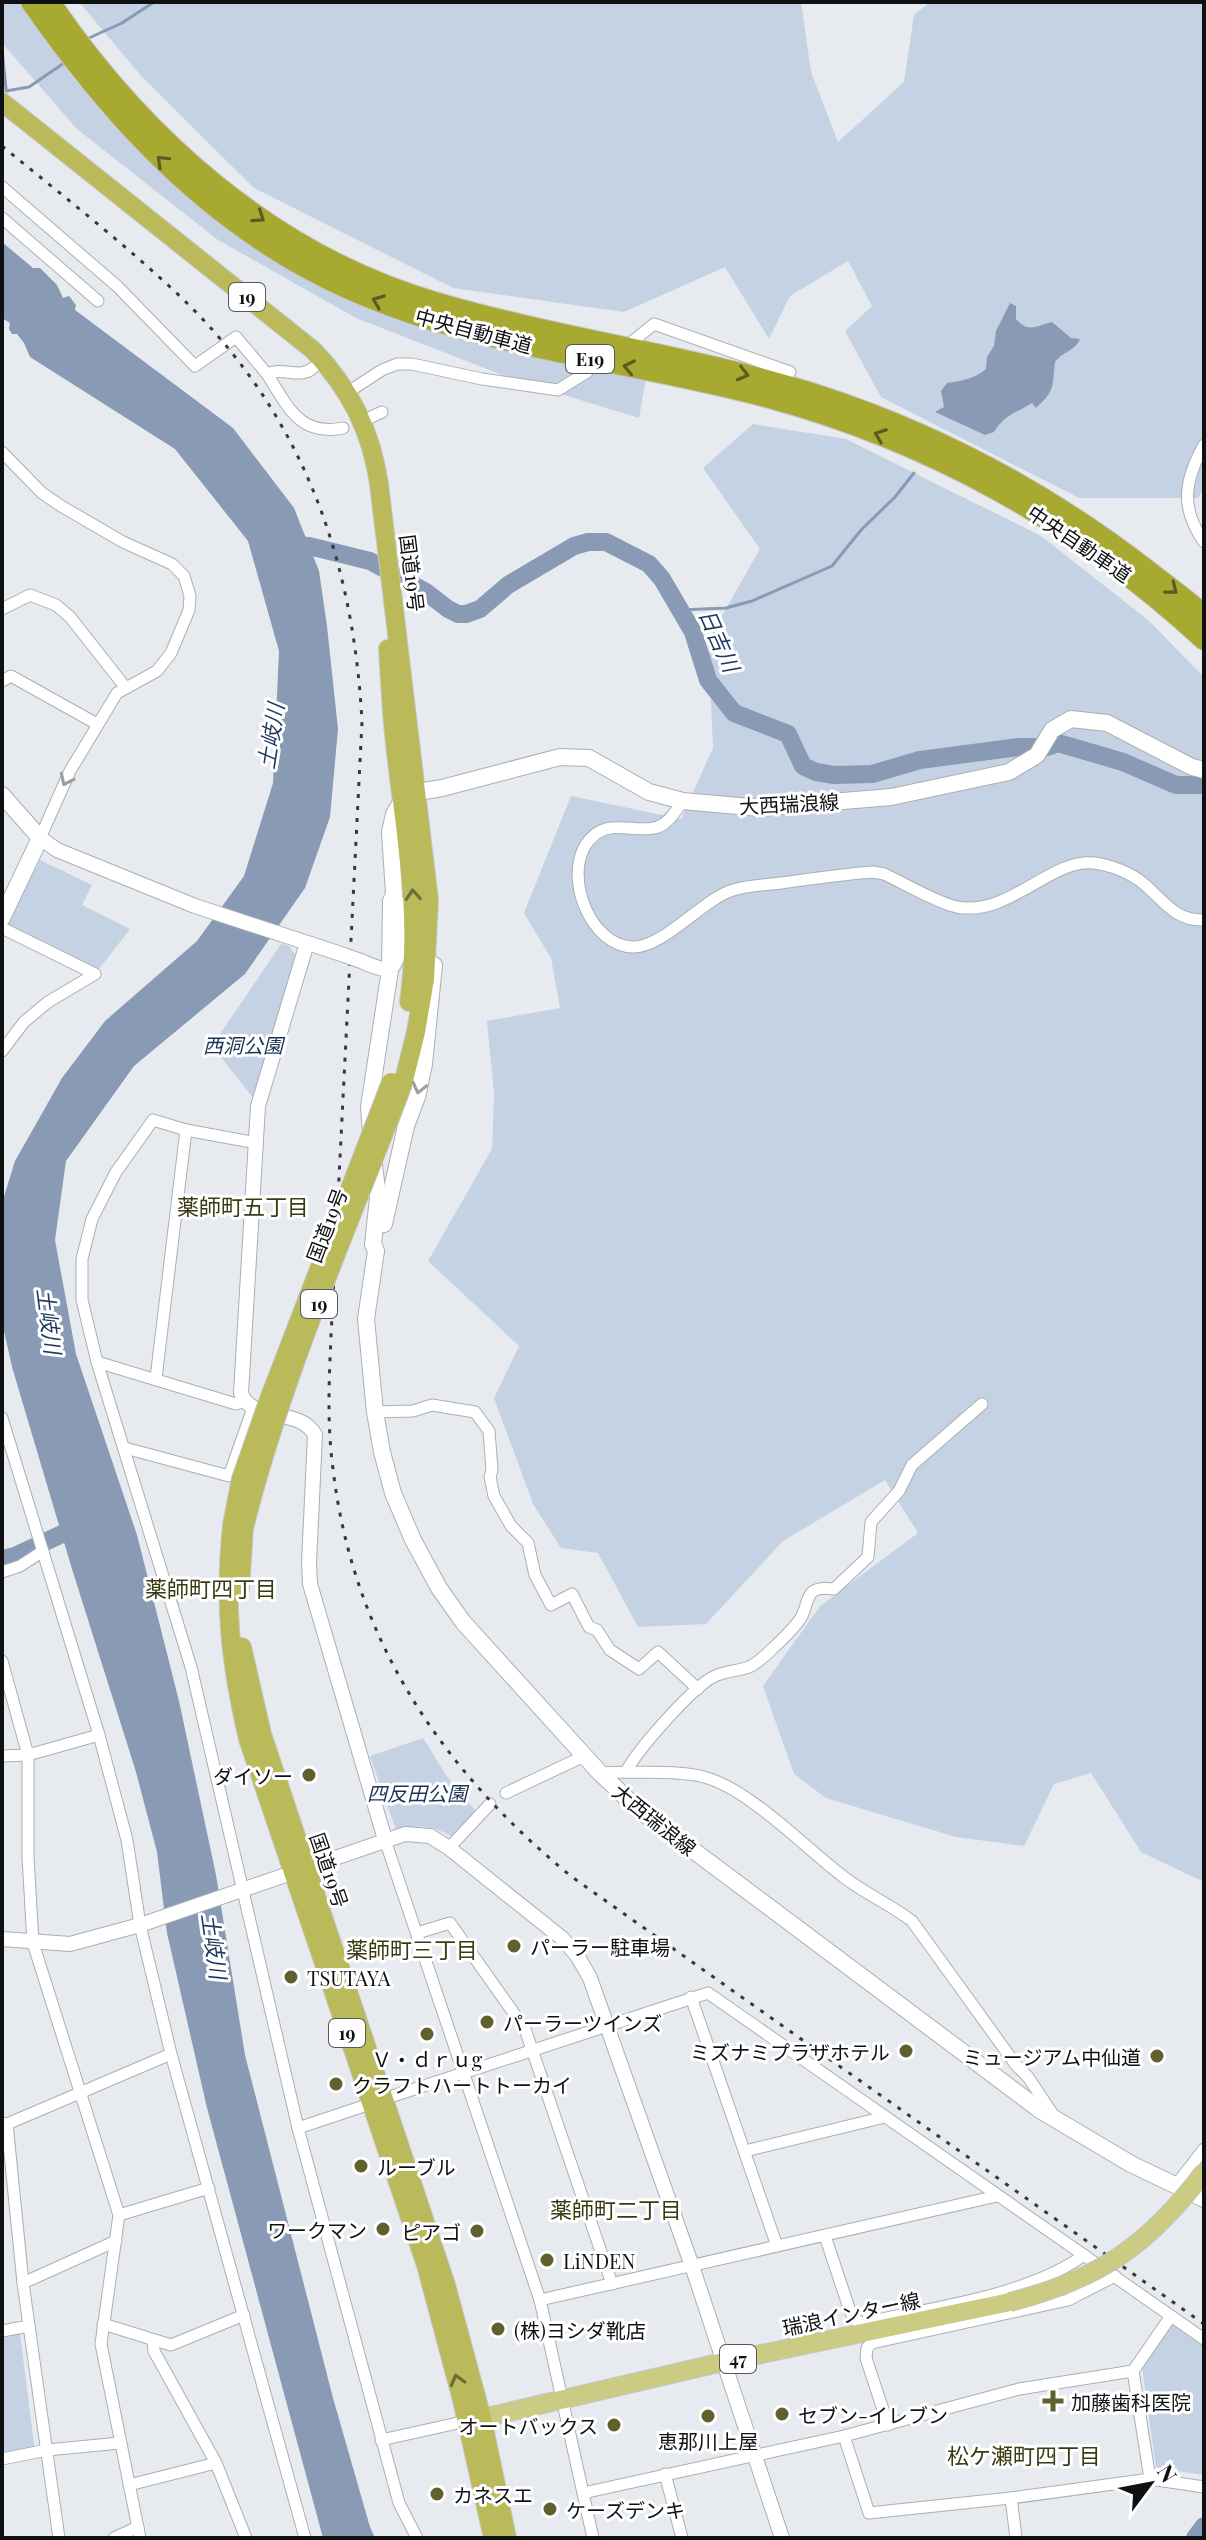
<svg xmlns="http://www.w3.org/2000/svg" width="1206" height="2540" viewBox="0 0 1206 2540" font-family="'Playfair Display','Noto Sans JP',serif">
<rect width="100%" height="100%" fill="#e7ebf0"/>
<g fill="#c4d2e4">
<polygon points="2,2 18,2 75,80 143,154 192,199 646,379 639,418 518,381 356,318 218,240 77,129 2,43"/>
<polygon points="79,2 801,2 811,72 838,142 904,82 914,15 930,2 1204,2 1204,489 1198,498 1079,498 881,397 845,331 872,306 848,261 790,296 769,339 725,267 624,312 453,288 254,188 142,77"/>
<polygon points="753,424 846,439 1041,536 1148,620 1204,677 1204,1882 1141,1852 1091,1773 1054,1784 1024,1846 956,1837 826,1798 794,1774 763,1686 820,1606 918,1533 885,1480 783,1541 706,1624 638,1627 598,1553 561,1548 533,1504 494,1398 519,1346 428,1261 492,1149 494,1094 487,1021 560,1008 551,958 524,913 571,796 681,819 713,748 708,640 760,549 703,468"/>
<polygon points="40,860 92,885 82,905 130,929 99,969 6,925"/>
<polygon points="281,944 289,946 296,956 254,1099 212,1046"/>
<path d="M423,1738L448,1778L476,1811L454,1838C433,1825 419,1824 396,1830L370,1756Z"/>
<polygon points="1177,2317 1204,2336 1204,2475 1156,2468 1142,2367"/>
<polygon points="20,2334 35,2452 2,2456 2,2337"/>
</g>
<g fill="#889ab4">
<polygon points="2,242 33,268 40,268 57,285 63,298 69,296 76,305 75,310 233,428 294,508 319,571 327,626 338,729 330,817 305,888 245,974 134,1066 66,1161 55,1240 76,1354 137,1535 179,1701 216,1875 245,2055 333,2398 370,2527 375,2538 323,2538 207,2108 167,1933 157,1852 136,1772 72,1569 12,1367 2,1322 2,1203 15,1161 62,1078 105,1021 197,941 244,876 273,783 279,651 248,541 175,449 30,357 24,343 17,334 12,334 9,329 10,323 2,318"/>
<path d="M1010,303L1016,306V319C1029,334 1038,325 1052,322L1071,338L1080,339C1074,352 1063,351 1055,362C1052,386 1056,390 1036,408L1032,403C1016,413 1004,415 994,432L985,435L935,412L944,407L941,391L947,383C961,381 974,379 986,369L987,357L994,346L996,331Z"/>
</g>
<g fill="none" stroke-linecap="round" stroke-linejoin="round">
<g stroke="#889ab4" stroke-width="3">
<polyline points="89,38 122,23 154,2"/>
<polyline points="2,49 6,89"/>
<polyline points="6,91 29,87 64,63"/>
<polyline points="680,610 726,608 752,601 832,566 861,530 895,497 914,473"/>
</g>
<g stroke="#889ab4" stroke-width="18">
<polyline points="284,544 309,546 370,561 426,592 448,609 458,614 466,614 480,609 508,585 574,546 588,542 606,542 649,564 662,579 693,632 708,680 734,713 788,734 803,766 816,772 834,775 872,774 920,760 1019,747 1047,747 1058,743 1123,762 1176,785 1204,785"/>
<polyline points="2,1559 15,1556 81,1525"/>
<polyline points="1195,2538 1204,2526"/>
</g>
<defs>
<g id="minor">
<path d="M2,187L117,286L195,366L236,337L267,374C283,366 299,380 313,368"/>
<polyline points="2,218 98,301"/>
<polyline points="633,341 654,324 790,372"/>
<path d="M267,374C287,405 299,437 343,428"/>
<polyline points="348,392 382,370 397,364 412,364 482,379 558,390 587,372"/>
<polyline points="369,418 382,412"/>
<path d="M1204,445C1184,481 1180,508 1204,542"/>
<polyline points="2,452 42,493 61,506 123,542 172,564 184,576 190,596 189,610 171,653 157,671 117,693 70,771 40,838"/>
<polyline points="2,609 30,595 56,605 70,617 126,688"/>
<polyline points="2,681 11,676 97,724"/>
<path d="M683,801C676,810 669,823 658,827C632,835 605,814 585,846C565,880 591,946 633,947C663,948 703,899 733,890C748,885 766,885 781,883C812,879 842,874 873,872L884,874C906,884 935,902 957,907C1009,917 1051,858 1094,863C1111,865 1131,873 1144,884C1164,901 1175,921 1204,920"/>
<polyline points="2,928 95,974 48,1002 24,1022 2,1051"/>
<polyline points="257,1143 186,1130 153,1120 116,1172 92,1219 82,1259 82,1300 97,1362 191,1667 298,2128 399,2503 417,2538"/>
<polyline points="97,1362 236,1404 244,1401"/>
<polyline points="156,1378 186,1130"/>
<polyline points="375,1412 413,1411 432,1405 475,1412 489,1431 492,1470 490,1477 494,1496 511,1526 528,1543 535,1575 551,1605 572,1594 589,1627 597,1630 610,1650 639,1669 658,1652 698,1689"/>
<polyline points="2,1418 99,1735 127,1840 140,1925 171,2054 305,2538"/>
<polyline points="125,1448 229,1476 253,1408"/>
<polyline points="2,1572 20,1566 43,1551"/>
<polyline points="2,1661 28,1755 28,1857 33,1943 119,2215 101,2344 140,2538"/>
<polyline points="2,1756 28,1755 99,1735"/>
<path d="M626,1772C650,1773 677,1771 700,1776C747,1786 805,1848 845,1878C866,1894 891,1905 912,1921L1016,2065L1028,2077L1054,2116"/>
<path d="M600,1773L626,1772C637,1750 692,1688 713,1677C724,1671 738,1671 749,1667C758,1663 766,1655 773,1648C780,1642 798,1624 802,1616C810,1600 804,1585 834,1589L868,1557L871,1522L899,1491L912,1465L982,1404"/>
<polyline points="506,1793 584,1756"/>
<polyline points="386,1843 540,2300 593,2538"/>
<polyline points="449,1848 490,1804"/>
<polyline points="417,1933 450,1923 525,2029 612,2284"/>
<polyline points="691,1997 777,2246"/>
<polyline points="393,2096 708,1993 1204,2339"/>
<polyline points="3,2123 7,2124 171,2054"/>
<polyline points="7,2124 23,2283 59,2538"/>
<polyline points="298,2128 361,2107"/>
<polyline points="745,2151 885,2117"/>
<polyline points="1176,2185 1204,2149"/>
<polyline points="119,2215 209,2188"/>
<path d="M825,2236L850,2311L855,2320L863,2323C930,2308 1028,2296 1084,2255"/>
<polyline points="23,2283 116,2241"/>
<polyline points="540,2300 997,2196"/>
<polyline points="103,2324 171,2345 244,2315"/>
<polyline points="2,2331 29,2326"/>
<polyline points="153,2340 154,2351 216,2463 246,2538"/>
<polyline points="888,2425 866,2358 867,2348 872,2343 1068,2300 1115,2276"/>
<polyline points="844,2436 869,2513 1011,2498 1150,2479 1204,2487"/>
<polyline points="381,2440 467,2421"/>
<polyline points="2,2459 47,2450 120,2443"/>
<polyline points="665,2474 682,2538"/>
<polyline points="1150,2479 1133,2371 1171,2316"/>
<polyline points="129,2485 216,2463"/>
<polyline points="583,2493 844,2436 1019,2389 1133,2371"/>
<polyline points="1011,2498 1016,2538"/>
<polyline points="114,2538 138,2527"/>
</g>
<g id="tertiary">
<polyline points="40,838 57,850 195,906 344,955"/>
<path d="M307,943L258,1106L241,1393C251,1423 301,1407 315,1435L309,1563L310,1584L386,1843"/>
<path d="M361,961C370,965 378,969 390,970C406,952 399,924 397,902"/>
<polyline points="2,1939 70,1944 140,1925 405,1834 430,1836 449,1848 563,1939 578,1957 590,1978 692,2266 782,2538"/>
</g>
<g id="secondary">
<polyline points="2,795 40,838 2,918"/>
<polyline points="371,1133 369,1107 390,970 391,901 394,894 390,832 394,814 403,799 418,792 442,788 560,757 589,758 649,792 683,801 760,808 891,797 1009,772 1037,755 1052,730 1071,719 1107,723 1192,767 1204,770"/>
<polyline points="373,1156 378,1198 373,1244 376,1251 366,1319 375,1412 382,1452 393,1493 413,1540 439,1588 463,1622 600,1773 638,1809 1040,2110 1131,2164 1204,2199"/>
<polyline points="384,1224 406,1126 417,1097 424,1064 434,965"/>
</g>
<polyline id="primary" points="470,2421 723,2362 1010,2302"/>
<g id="trunk">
<path d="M2,102L313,350C350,389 371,430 379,484L429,900L425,979L416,1032L403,1084"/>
<path d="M388,649C390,677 391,706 394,734C403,824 422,911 409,1002"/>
<path d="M232,1525C224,1603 230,1662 248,1739L426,2265L462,2400L493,2538"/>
<polyline points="240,1589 244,1528"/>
<polyline points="242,1647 262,1734 446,2285 482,2418 507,2538"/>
</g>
<g id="motorway">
<path d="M31,2C103,105 184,197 294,261C437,344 605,355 762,396C928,440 1078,523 1204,640"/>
<path d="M50,2C143,139 274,255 435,302C560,339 691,355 815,394C936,433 1045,491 1146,569C1165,584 1186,599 1204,615"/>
</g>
</defs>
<use href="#minor" stroke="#abaeb3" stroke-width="13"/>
<use href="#tertiary" stroke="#abaeb3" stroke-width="16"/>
<use href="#secondary" stroke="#abaeb3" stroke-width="18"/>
<use href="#primary" stroke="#c5c6c6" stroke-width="20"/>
<use href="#trunk" stroke="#c5c6c6" stroke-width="20"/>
<use href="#motorway" stroke="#c5c6c6" stroke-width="22"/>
<use href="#minor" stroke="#fff" stroke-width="11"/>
<use href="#tertiary" stroke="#fff" stroke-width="14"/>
<use href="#secondary" stroke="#fff" stroke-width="16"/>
<use href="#primary" stroke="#cbcb83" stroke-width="18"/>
<use href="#trunk" stroke="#baba5a" stroke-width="18"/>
<use href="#motorway" stroke="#a8a931" stroke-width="20"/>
<path stroke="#36383a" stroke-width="3" stroke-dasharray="4 8" stroke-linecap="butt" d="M2,146C58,192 116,237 169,286C298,404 353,551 362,722L331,1336C329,1381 327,1425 333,1469C353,1639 442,1771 572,1877L1204,2324"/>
<defs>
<polyline id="tertiary-bridge" points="344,955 361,961"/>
<path id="primary-bridge" d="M1010,2302C1100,2279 1149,2245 1204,2172"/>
<g id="trunk-bridge">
<polyline points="232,1525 241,1479 269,1399 391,1082"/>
<path d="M244,1528C282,1376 347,1230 403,1084"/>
</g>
</defs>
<use href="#tertiary-bridge" stroke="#abaeb3" stroke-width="16" stroke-linecap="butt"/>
<use href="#primary-bridge" stroke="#c5c6c6" stroke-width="20" stroke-linecap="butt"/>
<use href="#trunk-bridge" stroke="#c5c6c6" stroke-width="20" stroke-linecap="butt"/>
<use href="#tertiary-bridge" stroke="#fff" stroke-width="14"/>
<use href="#primary-bridge" stroke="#cbcb83" stroke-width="18"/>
<use href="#trunk-bridge" stroke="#baba5a" stroke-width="18"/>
</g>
<defs><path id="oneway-chevron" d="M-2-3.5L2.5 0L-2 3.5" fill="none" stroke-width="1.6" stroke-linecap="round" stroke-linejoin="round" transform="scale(2)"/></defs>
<g stroke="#5c5c22">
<use href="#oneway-chevron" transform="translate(162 161) rotate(-136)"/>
<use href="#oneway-chevron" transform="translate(259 217) rotate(34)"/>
<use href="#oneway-chevron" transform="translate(378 301) rotate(-158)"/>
<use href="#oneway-chevron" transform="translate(629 367) rotate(-168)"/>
<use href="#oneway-chevron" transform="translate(743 374) rotate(14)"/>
<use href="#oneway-chevron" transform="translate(880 435) rotate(-159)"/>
<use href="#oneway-chevron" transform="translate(1172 589) rotate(38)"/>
</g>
<g stroke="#9f9fa0">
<use href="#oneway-chevron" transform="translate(66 780) rotate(115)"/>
<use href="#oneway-chevron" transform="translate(419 1088) rotate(103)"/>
</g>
<g stroke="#6d6e3a">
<use href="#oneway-chevron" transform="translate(413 895) rotate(-94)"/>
<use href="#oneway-chevron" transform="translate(457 2380) rotate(-105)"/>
</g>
<g fill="#5f602d" stroke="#fff" stroke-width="3">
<circle cx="309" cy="1775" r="8"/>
<circle cx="514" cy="1946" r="8"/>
<circle cx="291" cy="1977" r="8"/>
<circle cx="487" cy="2022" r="8"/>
<circle cx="427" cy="2034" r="8"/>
<circle cx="906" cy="2051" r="8"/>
<circle cx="1157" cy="2056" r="8"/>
<circle cx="336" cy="2084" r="8"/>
<circle cx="361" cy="2166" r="8"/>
<circle cx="383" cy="2229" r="8"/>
<circle cx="477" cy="2231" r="8"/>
<circle cx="547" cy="2260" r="8"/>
<circle cx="498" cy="2329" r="8"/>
<path d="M1049 2389h8v8h8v8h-8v8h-8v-8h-8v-8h8z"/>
<circle cx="782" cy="2414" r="8"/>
<circle cx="708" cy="2416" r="8"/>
<circle cx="614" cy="2425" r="8"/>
<circle cx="437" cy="2494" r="8"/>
<circle cx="550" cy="2509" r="8"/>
</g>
<g text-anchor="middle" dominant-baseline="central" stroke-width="6" stroke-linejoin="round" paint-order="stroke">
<g fill="#fff" stroke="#575859" stroke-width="2">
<rect x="229" y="283" width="36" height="28" rx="6"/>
<rect x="566" y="345" width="48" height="28" rx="6"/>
<rect x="301" y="1290" width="36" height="28" rx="6"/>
<rect x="329" y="2019" width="36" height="28" rx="6"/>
<rect x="720" y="2345" width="36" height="28" rx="6"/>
</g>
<g font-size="18" font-weight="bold" fill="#0f1012">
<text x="247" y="297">19</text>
<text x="590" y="359">E19</text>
<text x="319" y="1304">19</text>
<text x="347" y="2033">19</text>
<text x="738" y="2359">47</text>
</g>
<g font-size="20" fill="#0f1012" stroke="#fff">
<text transform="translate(474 330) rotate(15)">中央自動車道</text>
<text transform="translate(1080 543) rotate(34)">中央自動車道</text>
<text transform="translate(413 573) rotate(83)">国道19号</text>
<text transform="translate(789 803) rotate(-3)">大西瑞浪線</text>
<text transform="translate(326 1225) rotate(-69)">国道19号</text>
<text transform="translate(655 1819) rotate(39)">大西瑞浪線</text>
<text transform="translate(330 1870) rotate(71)">国道19号</text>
<text transform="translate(851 2313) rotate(-12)">瑞浪インター線</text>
</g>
<g font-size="20" font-style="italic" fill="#193357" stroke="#fff">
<text x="243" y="1044">西洞公園</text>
<text x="417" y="1792">四反田公園</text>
</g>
<g font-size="20" fill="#0f1012" stroke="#fff" text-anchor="start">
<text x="293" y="1775" text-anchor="end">ダイソー</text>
<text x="530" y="1946">パーラー駐車場</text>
<text x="307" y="1977">TSUTAYA</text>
<text x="503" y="2022">パーラーツインズ</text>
<text x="890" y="2051" text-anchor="end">ミズナミプラザホテル</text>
<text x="1141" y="2056" text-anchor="end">ミュージアム中仙道</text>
<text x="427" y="2058" text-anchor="middle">Ｖ・ｄｒｕg</text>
<text x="352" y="2084">クラフトハートトーカイ</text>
<text x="377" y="2166">ルーブル</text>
<text x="367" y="2229" text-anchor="end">ワークマン</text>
<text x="461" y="2231" text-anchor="end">ピアゴ</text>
<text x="563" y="2260">LiNDEN</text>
<text x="514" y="2329">(株)ヨシダ靴店</text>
<text x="1071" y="2401">加藤歯科医院</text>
<text x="798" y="2414">セブン-イレブン</text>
<text x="598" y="2425" text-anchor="end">オートバックス</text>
<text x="708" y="2440" text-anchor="middle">恵那川上屋</text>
<text x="453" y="2494">カネスエ</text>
<text x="566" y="2509">ケーズデンキ</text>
</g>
<g font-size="22" font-style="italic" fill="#1e395e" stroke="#fff">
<text transform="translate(720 640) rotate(66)">日吉川</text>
<text transform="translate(270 736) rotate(-81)">土岐川</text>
<text transform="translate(50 1321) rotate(83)">土岐川</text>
<text transform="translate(215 1946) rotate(82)">土岐川</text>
</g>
<g font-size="22" fill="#3b3b12" stroke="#fff">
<text x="243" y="1206">薬師町五丁目</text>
<text x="211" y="1588">薬師町四丁目</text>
<text x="412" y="1949">薬師町三丁目</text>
<text x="616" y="2209">薬師町二丁目</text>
<text x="1024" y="2455">松ケ瀬町四丁目</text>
</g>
</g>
<rect width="1206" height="2540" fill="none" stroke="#0f1012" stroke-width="8"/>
<g transform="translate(1150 2484) rotate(58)" stroke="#ffffff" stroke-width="6" paint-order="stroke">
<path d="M0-6L14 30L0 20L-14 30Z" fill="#0f1012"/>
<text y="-12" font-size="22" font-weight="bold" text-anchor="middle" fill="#0f1012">N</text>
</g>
</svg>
